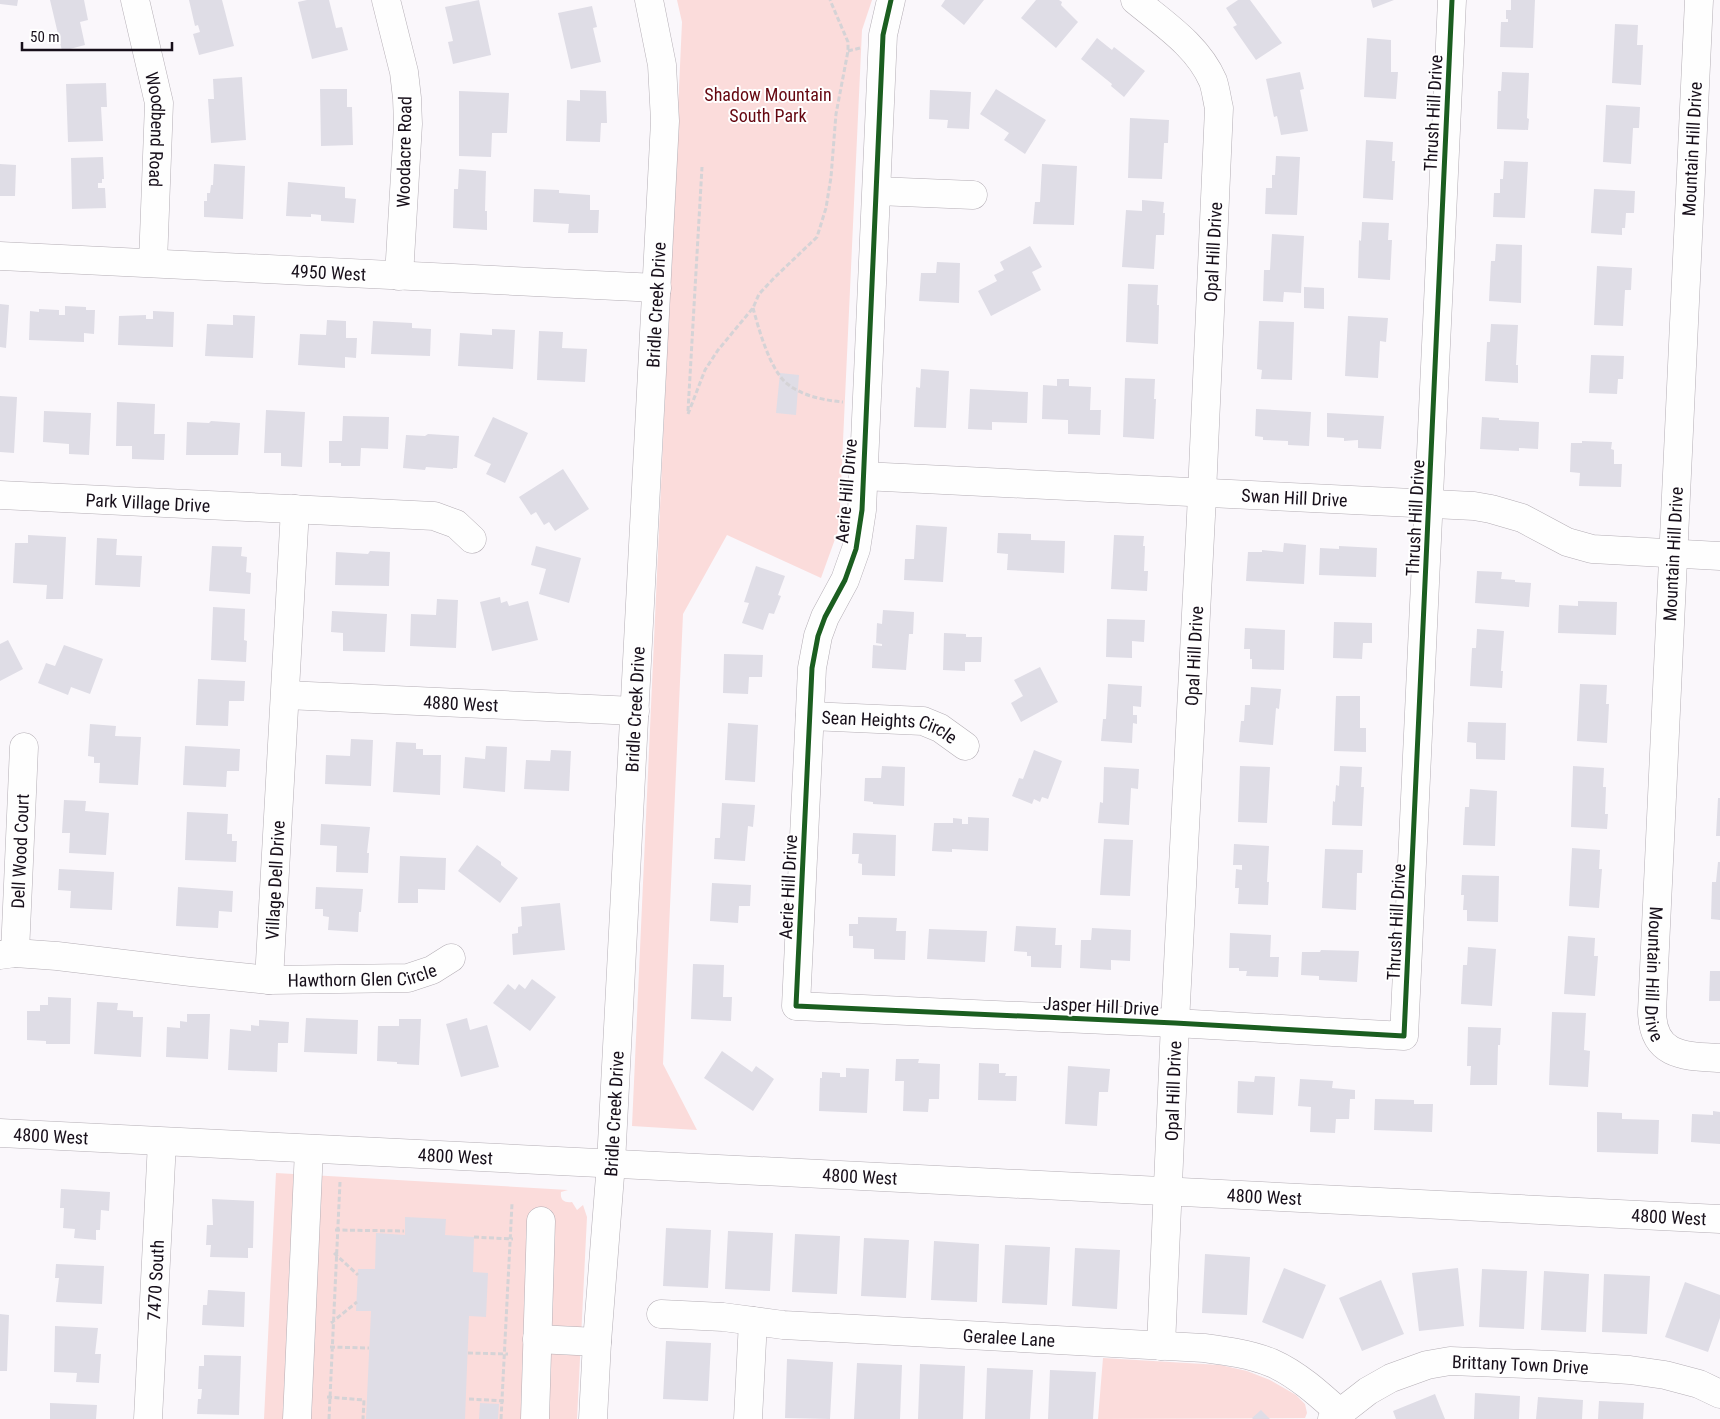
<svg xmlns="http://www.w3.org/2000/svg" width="1720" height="1419" font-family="'Roboto Condensed',sans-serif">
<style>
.green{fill:#fbdcdb}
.building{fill:#dfdde6}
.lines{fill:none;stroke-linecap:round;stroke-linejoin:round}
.minor-casing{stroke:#b4aeb5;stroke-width:29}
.major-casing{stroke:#b4aeb5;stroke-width:29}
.path{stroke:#d5d3d6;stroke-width:3;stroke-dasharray:5 2.5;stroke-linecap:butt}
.minor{stroke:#fefefe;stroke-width:28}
.major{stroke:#fefefe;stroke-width:28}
.cycleway-casing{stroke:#fff;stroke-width:8}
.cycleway{stroke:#1b5e20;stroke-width:5}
.labels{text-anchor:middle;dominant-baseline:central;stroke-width:4;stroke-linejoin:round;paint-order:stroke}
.park-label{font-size:18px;fill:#650710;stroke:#fff}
.street-label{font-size:18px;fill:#170f1a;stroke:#fff}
</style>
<rect width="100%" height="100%" fill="#faf7fb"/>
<path class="green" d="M677 0H872L862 30 839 528 821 578 727 535 683 614 663 1064 697 1130 632 1126 682 22Z
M276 1173 568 1190 561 1192C560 1200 564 1203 572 1202L577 1210 583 1205 587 1217 577 1419H264Z
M1103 1358 1220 1365 1247 1371 1270 1380 1296 1395 1305 1404 1307 1413 1305 1418 1098 1419Z"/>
<path class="building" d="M0 0H18L17 6 0 4Z
M50 0H84L88 20 80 22 85 45 62 51Z
M189 0H222L234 46 199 55 193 34 200 32 198 25 195 26Z
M307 0H329L336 28 342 27 348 50 312 59 298 2Z
M479 0 491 55 453 64 448 42 453 41 445 7Z
M945 0H984L964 25 941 6Z
M1036 0H1059L1062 2 1061 5 1078 22 1056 48 1021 18Z
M1238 0H1250L1282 43 1256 60 1233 27 1237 25 1226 8Z
M1371 0H1394L1373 8Z
M1511 0H1535L1533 48 1500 47 1501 22H1508V19H1506V10H1511Z
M592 6 597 27 593 28 601 62 571 69 558 13Z
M1615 24 1638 25 1637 45H1643L1641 85 1612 83Z
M1097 38 1112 50 1114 47 1145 71 1124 97 1111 86 1112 84 1081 59Z
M1367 38 1391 40V72H1398L1396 99 1364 97Z
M1300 72 1304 89 1300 90 1308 131 1281 135 1277 116 1274 117 1266 79Z
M1502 72 1529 73 1527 118 1529 119 1528 130 1497 129 1498 91H1501Z
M242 77 246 140 211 143 208 99H214L213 79Z
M106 83 107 107H101L103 141 68 142 66 84Z
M320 89H347V107H352L353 145 321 146Z
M996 89 1046 120 1025 154 1004 140 1009 133 980 114Z
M580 90 606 91 607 123H601L600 142 566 141 567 100 580 101Z
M930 90 971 92 969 129 947 128 948 120 929 119Z
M459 91 509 93 507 133H492L491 157 459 156Z
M1606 105 1640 107 1639 128H1633L1631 164 1603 162Z
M1130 118 1169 120 1168 143H1164L1162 179 1128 178Z
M1366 140 1393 142 1392 161H1395L1393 200 1363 198Z
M1276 156 1300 157 1297 215 1265 214 1266 188H1272V175H1275Z
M103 157 104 179H102V183H98V188H105L106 208 72 209 71 158Z
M1504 161 1528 162 1525 218 1493 217 1494 193H1500V179H1503Z
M0 164 16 165 15 196H0Z
M214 164 245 166 243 219 204 217V201H207V193H210L211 185H213Z
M1042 164 1077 166 1074 225 1033 224 1035 202H1040Z
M459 169 486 171 485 211H487V230L453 228 454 189H458Z
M288 182 345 187V198L356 199 354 223 321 221V215L311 214V217L286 216Z
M534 189 559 190V193L590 195V210H599L598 233H568L569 224 533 222Z
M1594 189 1635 191 1634 213H1626L1625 228H1622V235L1591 233Z
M1142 200 1164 202 1163 213H1165L1164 235H1156L1154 269 1122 267 1126 210 1142 211Z
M1362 222 1389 223 1388 240H1392L1390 280 1358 278 1359 240 1361 241Z
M1272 234 1304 236 1301 293 1284 292 1283 302 1263 301 1264 270H1270Z
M1496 244 1522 245 1521 303 1489 301 1491 261H1495Z
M1030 246 1042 267 1032 272 1041 290 991 316 978 291 997 281 994 275 1004 270 1000 262Z
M937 262 960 263 959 303 919 301 921 273H936Z
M1597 266 1632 268 1631 290H1625L1623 326 1594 325Z
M1128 284 1158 285 1157 305H1159L1158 344 1126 342Z
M1304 287 1324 288V309L1304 308Z
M0 304 9 305 6 348 0 347Z
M65 306 86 307V310H95L94 334 84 333V342L29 340 30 311 39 312V309L59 310V315H65Z
M153 311 174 312 173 347 118 345 119 316 146 315V319H153Z
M233 315 255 316 253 358 205 356 207 324 233 325Z
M1348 316 1388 318 1386 342 1380 341 1378 378 1345 376Z
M327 320 346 321V338H357L356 358 345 357V368L298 365 300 334 326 335Z
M373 321 412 323V328L431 329 430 356 371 354Z
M1259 321 1294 322 1292 380 1261 379 1262 370 1257 369Z
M1491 324 1518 325 1516 365H1518V383L1485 381 1487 342H1490Z
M492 329 515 330 513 369 458 366 460 333 492 335Z
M539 331 563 332 562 348 587 349 585 382 537 380Z
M1591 355 1624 356 1623 379H1618L1617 394 1589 393Z
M921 369 949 371 946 428 914 427 916 387 920 388Z
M780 373 799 375 796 415 776 413Z
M1125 378 1155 379 1154 399H1156L1154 439 1123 437Z
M1057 379H1069V386L1091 387 1090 410H1101L1100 435 1068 434V420L1042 419 1043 385 1057 386Z
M970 389 1028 392 1027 423 992 422V430L968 429Z
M0 396 17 397 14 453 0 452Z
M117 402 155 404 154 434H165L164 460 132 459V446H116Z
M1256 409 1311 412 1309 446 1288 445V441L1263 440V437L1255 436Z
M266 410 305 412 302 467 281 466V453H264Z
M44 411 91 413 89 455 69 454V444L43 442Z
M1327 413 1384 416 1381 449 1358 448V440L1344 441V438L1327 437Z
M343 416 389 417 388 449 361 448 360 466H341V463H329V441H342Z
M493 417 528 433 505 483 486 474 491 464 474 456Z
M1482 417 1499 418V420L1539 422 1538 449 1519 448V451L1480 449Z
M211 421 240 423 238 455H186L187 422 209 423Z
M428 434 459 436 457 468H453V469L426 467 425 470 403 468 406 435 425 436Z
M1582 441 1612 442 1611 449 1614 450V464H1622L1621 487 1579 486 1580 473 1570 472 1571 443H1582Z
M563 469 589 509 555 531 549 522 544 525 536 512 531 515 519 497Z
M916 525 947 527 943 582 904 580 905 559H914Z
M998 533 1031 534V540L1065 541 1064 573 1007 570 1008 554 997 553Z
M28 535 66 537 63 599H46L47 585 13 583 15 543H28Z
M1114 535 1144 536 1143 546H1145L1144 571H1148L1147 591 1111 589Z
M97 538 117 539 116 555 142 556 140 587 95 585Z
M1284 543 1306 545 1304 584 1246 581 1248 552H1262V550L1283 552Z
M212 546 242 547 241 556 247 557 246 572 251 573 250 594 209 591Z
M536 546 581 558 569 603 539 594 546 569 531 565Z
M1339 546 1377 548 1376 577 1319 575 1320 548 1339 549Z
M370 551 390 552 389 586 335 585 336 552 368 554Z
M756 566 785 576 778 595 781 596 774 614 769 613 763 630 742 623 749 603 744 602Z
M1477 571 1502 572 1501 579 1515 580V582L1531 583 1529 607 1475 603Z
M500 597 501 603 507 601 509 606 528 601 538 640 492 651 480 602Z
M437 599 458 600 456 648 410 646 411 614 436 615Z
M1578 601 1617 602 1616 635 1558 633 1559 605 1578 606Z
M213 607 245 609 244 640 247 641 246 662 211 660Z
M883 610 914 612 913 634H909L906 670 872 668 873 645 882 646V644L876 643 877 623 882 624Z
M332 611 387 614 385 652 343 651V633L331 632Z
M1107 619 1145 620 1144 642 1132 641V658L1106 657Z
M1334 622 1372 623V643H1363L1362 659 1333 658Z
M1245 628 1285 630 1284 670 1252 669V659H1250V649H1244Z
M1477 629 1504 631 1501 671H1503L1502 688 1470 686 1472 648H1476Z
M944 633 966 634V637H982L981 662H965V671L943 670Z
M8 640 23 669 0 681V644Z
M64 645 103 659 90 694 71 687 68 695 38 683 46 663 55 666Z
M724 654 763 655 762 677H749L748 694 723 693Z
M1040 667 1058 702 1021 722 1011 703 1023 696 1014 680Z
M198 679 245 681 244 701H229L228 726 196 725Z
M1108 684 1142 686 1141 707 1133 706V715H1137V724L1133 723 1132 743 1101 741 1103 719H1106Z
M1580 684 1607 685 1606 704H1609L1607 743 1577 741Z
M1251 687 1281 689 1279 709 1276 708 1273 745 1239 742 1241 721H1244L1245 705H1250Z
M1336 696H1360V728H1366V752L1334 751Z
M1468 722 1506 723 1505 760 1476 759V743L1467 742Z
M728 723 758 725 755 782 725 780Z
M90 724 116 726 115 736 141 737 138 785 99 783 100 763H94V757L88 756Z
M351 739 373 740 371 786 325 784 326 755 350 756Z
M396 742 416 743V749H423V755H441L440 795 393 792Z
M185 746 240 749 239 771H227L226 787 183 785Z
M486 746 507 747 505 792 463 788 465 757 485 759Z
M551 750 571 751 569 791 524 789 526 760 550 761Z
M1034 750 1062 761 1048 799 1042 797 1040 802 1034 799 1032 804 1012 796 1019 778 1023 779Z
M882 766 905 767 904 806 873 804V802L864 801 865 778H881Z
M1240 766 1270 767 1267 823 1238 822Z
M1340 766 1362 767 1361 787H1364L1362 826 1332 825 1333 801 1335 802 1336 785 1339 786Z
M1573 766 1604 768 1603 787H1606L1605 814H1608L1607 829 1571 827Z
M1104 767 1139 769 1138 789 1131 788 1129 825 1098 823 1100 802 1103 803Z
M1470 789 1497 791 1495 846 1463 845 1465 807H1469Z
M1718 798H1720V836H1716Z
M64 800 86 801 85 811 109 813 106 855 69 853 70 833H62Z
M722 803 755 805 753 827 748 826 745 861 714 859 715 838H720Z
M187 812 228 814 227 834H232V841H237L236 862 185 860Z
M968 817 989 818 988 851 952 849V852L932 851 934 823H953V818L962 819V824H968Z
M321 824 370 827 367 853H369L368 873 336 872 337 846 320 845Z
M853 833 896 835 895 876 862 875V864L858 863 859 854H852Z
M1104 839 1133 840 1130 896 1100 895Z
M1234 844 1269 846 1267 882H1269L1268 905 1238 904 1239 888H1235L1236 869 1242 870V865H1233Z
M477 845 501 862V865L518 878 500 903 458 871Z
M1572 848 1600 850 1599 869H1602L1599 908 1569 906Z
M1325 849 1363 850 1362 873H1357L1356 910 1322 908Z
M400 856 446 858 445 890 418 889V903H398Z
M1718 862H1720V920L1711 919 1712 882H1716Z
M59 869 114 872 112 910 70 908 71 891 58 890Z
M1462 875 1499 876 1498 922 1467 921V910H1463L1464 895H1461Z
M712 883 751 885 750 906H739L738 923 710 921Z
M178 887 233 891 232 912 219 911 218 928 176 926Z
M316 887 363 889 361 912H359L358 932 328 930 329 917 323 916V909H315Z
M560 903 565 950 513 955 512 934 518 933V927L522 926 521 907Z
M858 917 897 918 896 931H906L905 960 874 959V949L853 948V936H849V924H858Z
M1016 926 1056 928 1055 945H1062L1061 968 1031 967V956H1027V952L1014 951Z
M1092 928 1131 930 1130 961 1111 960V970L1080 968 1081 940H1091Z
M929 929 987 931 985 962 927 959Z
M1230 933 1271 935 1270 957H1279L1278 977 1246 976 1247 971H1239V968H1229Z
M1568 936 1595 938 1594 956H1598L1595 996 1564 994Z
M1468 947 1496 949 1492 1006 1461 1004 1463 965H1467Z
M1321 950 1359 951 1357 982 1319 980V976L1301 975 1302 952H1320Z
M693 964 724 965 723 997H732L731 1021 691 1019Z
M1710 971H1720V1001H1709Z
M532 979 556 997 530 1031 493 1003 508 984 515 990 519 984 525 989Z
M48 997 71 998 70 1044H46V1041L27 1040V1011H40V1005H48Z
M97 1002 118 1003 117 1010 133 1011V1017H143L141 1057 94 1054Z
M1552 1012 1586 1013 1584 1050 1590 1051 1588 1087 1549 1085Z
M187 1014H210L208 1059 166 1057 167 1027 180 1028V1021L187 1022Z
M306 1018 358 1020 357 1054 304 1052Z
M467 1018 470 1030 487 1025 499 1067 461 1077 446 1024Z
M399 1019H421L419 1065 397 1064V1062L377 1061 378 1026H399Z
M259 1020 289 1022 288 1043H278L277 1072 228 1070 230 1029 251 1031V1025L259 1026Z
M1468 1027 1501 1028 1500 1045H1498L1497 1085H1470L1471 1066H1467Z
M722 1051 752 1072 756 1066 774 1079 753 1111 704 1078Z
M896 1059H919L918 1063 940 1064 939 1099H929L928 1112 903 1111 904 1081H895Z
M979 1063 999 1064V1073H1006L1005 1076H1017L1016 1101 978 1100Z
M1068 1066 1110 1069 1108 1092H1099L1097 1126 1065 1124Z
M846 1068 869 1069 867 1113 819 1111 820 1078H822V1072L840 1073V1077H846Z
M1255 1076 1275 1077 1273 1115 1237 1113 1238 1081 1254 1082Z
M1300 1079 1333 1081 1332 1088 1355 1090V1099H1350L1349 1119H1336L1335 1133 1310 1132 1311 1107 1298 1106Z
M1375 1099 1414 1100V1104H1433L1432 1132 1374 1130Z
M1713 1111 1720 1112V1144L1691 1142 1692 1114 1713 1115Z
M1597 1112 1622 1113V1119L1659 1120 1658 1154 1597 1152Z
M61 1189 110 1192 109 1211 101 1210 100 1230H96V1240L74 1238 75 1229 63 1228 64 1208H60Z
M212 1199 254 1201 253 1248H248V1258L210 1257 211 1245H206L207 1225H213Z
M405 1217 446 1219 445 1235 474 1237 473 1272 488 1273 486 1317 469 1316 465 1419H366L371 1311H356L358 1269H375L376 1233 405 1235Z
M666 1228 711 1230 708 1288 663 1286Z
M728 1231 773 1233 770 1291 725 1289Z
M795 1234 840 1236 837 1294 792 1292Z
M864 1238 909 1240 906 1298 861 1296Z
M934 1241 979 1244 977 1302 931 1300Z
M1005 1245 1050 1247 1047 1305 1002 1303Z
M1075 1248 1120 1250 1117 1309 1072 1306Z
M1205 1254 1250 1257 1247 1315 1202 1313Z
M56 1264 104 1266 102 1304 56 1302 59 1278H55Z
M1284 1268 1326 1285 1303 1339 1262 1322Z
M1458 1268 1464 1326 1419 1331 1412 1273Z
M1482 1269 1527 1271 1524 1329 1479 1327Z
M1544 1271 1589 1274 1586 1332 1541 1330Z
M1604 1274 1650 1276 1647 1334 1602 1332Z
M1381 1280 1404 1334 1362 1351 1339 1298Z
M1685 1282 1720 1295V1318L1708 1352 1665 1337Z
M208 1290 245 1292 244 1327 202 1325 203 1305H207Z
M0 1314 9 1315 7 1371H0Z
M55 1326 98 1328 95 1354H101L99 1383 76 1382 77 1373 54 1372Z
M666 1341 711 1343 708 1401 663 1399Z
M204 1355 241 1356 239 1415 197 1414 198 1399H201L202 1389H198L199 1366H204Z
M787 1359 833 1362 830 1419 785 1418Z
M857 1363 902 1365 900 1419H854Z
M920 1364 965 1366 963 1419H918Z
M987 1368 1033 1370 1030 1419H985Z
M1050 1370 1096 1372 1093 1419H1048Z
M1475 1393 1520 1396 1519 1419H1474Z
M1435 1394 1445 1419H1396L1393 1411Z
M1538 1397 1583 1400 1582 1419H1536Z
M1599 1401 1644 1403 1643 1419H1598Z
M50 1403 97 1405 96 1419H50Z
M480 1403 499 1404 498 1419H479Z
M1261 1410 1270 1419H1253L1252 1418Z"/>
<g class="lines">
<g class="minor-casing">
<g id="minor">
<path id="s1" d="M135 0 159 103 153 263"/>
<path d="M386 0 404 72 407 98 408 124 399 276"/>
<path d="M891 0 883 35 862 510 856 549 845 580 825 617 818 636 812 668 796 1006 1175 1023 1404 1036 1452 0"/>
<path d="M1135 0C1164 24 1198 46 1213 81 1216 90 1217 100 1219 108L1201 516 1175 1023 1161 1346"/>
<path id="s2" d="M1699 0 1652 1012C1653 1057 1685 1056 1720 1058"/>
<path d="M877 191 973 195"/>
<path id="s3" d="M0 256 657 288"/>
<path id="s4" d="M863 476 1474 506 1491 509 1522 518 1567 542 1592 549 1720 556"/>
<path id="s5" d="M0 495 434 516 456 524 472 539"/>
<path id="s6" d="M286 695 635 711"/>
<path id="s7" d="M810 716 923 721 940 728 965 746"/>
<path id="s8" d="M15 953 24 747"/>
<path id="s9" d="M0 955 15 953 57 956 191 972 269 980 408 978 432 970 451 958"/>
<path id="s10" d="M269 980 295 509"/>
<path id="s11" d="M661 1314 723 1317 783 1325 1204 1348C1227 1351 1250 1354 1272 1363 1297 1374 1319 1394 1340 1413"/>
<path d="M537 1339 597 1342"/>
<path id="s12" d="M148 1419 162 1142"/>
<path d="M297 1419 309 1149"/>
<path d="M535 1419 541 1221"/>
<path id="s13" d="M593 1419 597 1342 611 1163 665 121 662 65 649 0"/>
<path d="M748 1419 753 1321"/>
<path id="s14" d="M1332 1419 1368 1391 1391 1378 1427 1365 1450 1361 1553 1365 1630 1370 1665 1375 1699 1384 1720 1394"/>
</g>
</g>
<g class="major-casing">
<g id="major">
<path id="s15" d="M0 1133 1720 1219"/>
</g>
</g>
<path class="path" d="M848 51 860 48
M753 308C759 330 769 366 785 382 801 396 823 400 843 402
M688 411 702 167
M688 414 705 370 718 350 753 308 759 294 774 278 817 237 826 208 831 177 836 114 848 51V42L830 0
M335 1230 404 1231
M474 1237 513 1239
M334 1253 358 1275
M331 1323 357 1302
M330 1347 369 1348
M468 1353 508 1354
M327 1397 364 1400 363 1419
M469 1399 505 1401
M329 1419 340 1182
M501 1419 512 1204"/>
<use href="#minor" class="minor"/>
<use href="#major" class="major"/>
<g class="cycleway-casing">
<path id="cycleway" d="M891 0 883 35 862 510 856 549 845 580 825 617 818 636 812 668 796 1006 1175 1023 1404 1036 1452 0"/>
</g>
<use href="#cycleway" class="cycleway"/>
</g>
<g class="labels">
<g class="park-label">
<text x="768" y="94">Shadow Mountain<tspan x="768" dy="21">South Park</tspan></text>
</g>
<g class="street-label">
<text transform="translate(1433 113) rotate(-87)">Thrush Hill Drive</text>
<text stroke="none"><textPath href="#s1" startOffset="132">Woodbend Road</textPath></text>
<text transform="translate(1692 149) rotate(-87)">Mountain Hill Drive</text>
<text transform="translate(404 152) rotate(-89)">Woodacre Road</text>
<text transform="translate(1213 252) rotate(-87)">Opal Hill Drive</text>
<text stroke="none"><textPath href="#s3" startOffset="329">4950 West</textPath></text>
<text stroke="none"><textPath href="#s13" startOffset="1116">Bridle Creek Drive</textPath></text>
<text transform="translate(846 491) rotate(-85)">Aerie Hill Drive</text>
<text stroke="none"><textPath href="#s4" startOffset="432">Swan Hill Drive</textPath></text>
<text stroke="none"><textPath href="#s5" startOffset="148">Park Village Drive</textPath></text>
<text transform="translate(1415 518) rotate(-87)">Thrush Hill Drive</text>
<text transform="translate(1673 554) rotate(-87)">Mountain Hill Drive</text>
<text transform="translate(1194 656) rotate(-87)">Opal Hill Drive</text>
<text stroke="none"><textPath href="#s6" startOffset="175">4880 West</textPath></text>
<text stroke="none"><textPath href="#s13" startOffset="711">Bridle Creek Drive</textPath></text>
<text stroke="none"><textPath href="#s7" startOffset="81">Sean Heights Circle</textPath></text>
<text stroke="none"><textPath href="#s8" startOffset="102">Dell Wood Court</textPath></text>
<text stroke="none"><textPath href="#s10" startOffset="100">Village Dell Drive</textPath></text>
<text transform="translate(788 887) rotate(-87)">Aerie Hill Drive</text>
<text transform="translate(1396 922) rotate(-87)">Thrush Hill Drive</text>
<text stroke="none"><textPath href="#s9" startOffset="364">Hawthorn Glen Circle</textPath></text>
<text stroke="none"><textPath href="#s2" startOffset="975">Mountain Hill Drive</textPath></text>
<text transform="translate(1101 1006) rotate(3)">Jasper Hill Drive</text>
<text transform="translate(1173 1091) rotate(-88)">Opal Hill Drive</text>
<text stroke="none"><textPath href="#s13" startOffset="306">Bridle Creek Drive</textPath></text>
<text stroke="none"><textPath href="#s15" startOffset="51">4800 West</textPath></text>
<text stroke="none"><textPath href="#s15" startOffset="456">4800 West</textPath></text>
<text stroke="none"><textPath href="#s15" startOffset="861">4800 West</textPath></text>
<text stroke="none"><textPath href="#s15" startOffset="1266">4800 West</textPath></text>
<text stroke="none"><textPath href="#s15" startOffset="1671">4800 West</textPath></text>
<text stroke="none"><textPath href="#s12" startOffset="139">7470 South</textPath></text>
<text stroke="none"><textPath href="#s11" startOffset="349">Geralee Lane</textPath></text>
<text stroke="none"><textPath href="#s14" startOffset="204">Brittany Town Drive</textPath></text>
</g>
</g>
<path d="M22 42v8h150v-8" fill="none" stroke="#170f1a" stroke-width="2.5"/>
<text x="30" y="42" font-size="15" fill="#170f1a" stroke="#ffffff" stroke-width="4" paint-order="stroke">50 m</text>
</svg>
